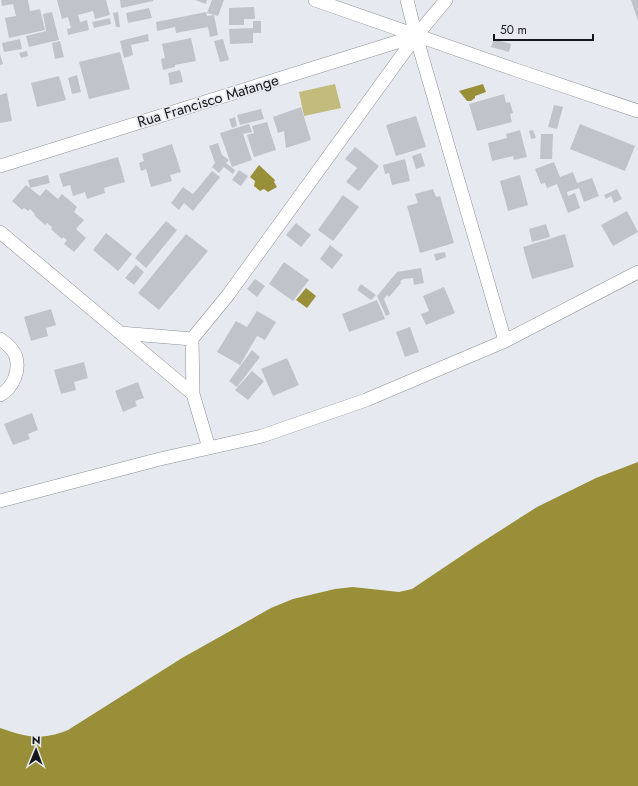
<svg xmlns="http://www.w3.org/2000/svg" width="638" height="786" font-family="Jost,sans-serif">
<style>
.green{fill:#c2bb7c}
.water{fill:#988f38}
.building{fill:#c0c4ca}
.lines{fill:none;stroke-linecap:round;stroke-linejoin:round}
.minor-casing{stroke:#8d9196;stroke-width:14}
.minor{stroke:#fff;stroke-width:13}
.labels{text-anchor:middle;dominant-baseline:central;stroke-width:3.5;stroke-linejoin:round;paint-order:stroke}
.street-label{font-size:15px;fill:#16171a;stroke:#e6eaf0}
</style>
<rect width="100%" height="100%" fill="#e6eaf0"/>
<path class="green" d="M335 84 341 108 304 116 299 92Z"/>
<path class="water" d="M483 84 486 92 475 96V98L471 101H467L459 91Z
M259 165 275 180 274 182 277 187 268 192 264 189 260 191 254 186 255 181 250 177Z
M306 288 316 296 307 308 296 300Z
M638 462V786H0V728C26 737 41 741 68 730L182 658 271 608 293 599 335 589 353 587 399 592 412 589 476 546 537 507 596 478Z"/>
<path class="building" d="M1 0H28L30 11 40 9 45 30 9 38 5 18 16 16 13 4 2 6Z
M57 0H106L110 15 95 19 93 11 78 15 80 22 87 20 89 30 68 35 67 29 71 28 68 17 62 19Z
M120 0H153V1L121 8Z
M195 0H207L206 4Z
M212 0H224L218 16 207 13Z
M631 0H638V21Z
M254 7 255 19H244V25H229V8Z
M149 8 152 18 128 23 126 13Z
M52 12 59 40 29 47 26 36 46 31 43 14Z
M118 12 120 27H116L113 13Z
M206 12 207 16 214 15 218 35 210 37 208 27 176 33 175 27 157 31 156 22Z
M110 18 111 24 94 28 92 22Z
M253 21H261V33H253Z
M253 28V43L230 44 229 29Z
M148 34 149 41 131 45 133 55 124 58 120 41Z
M191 38 196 61 175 65V67L163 70 161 59 165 58 162 44Z
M20 39 22 49 4 52 2 43Z
M223 39 229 60 220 62 214 41Z
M494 39 511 44 509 52 491 47Z
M60 41 64 57 55 59 52 43Z
M27 51 28 56 21 58 19 53Z
M120 52 130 89 89 99 79 62Z
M0 54 3 64 0 65Z
M180 70 183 82 170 85 168 73Z
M77 75 81 92 72 94 68 78Z
M59 76 66 100 37 107 31 83Z
M7 93 12 121 0 123V95Z
M504 94 506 103 510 102 513 113 510 114 512 122 477 131 469 104Z
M554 105 563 107 557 129 548 127Z
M301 107 311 140 286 148 284 131 278 133 273 117Z
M261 109 264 119 240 125 237 115Z
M416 116 426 147 396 156 386 125Z
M235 117 237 126 232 128 229 119Z
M267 122 276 150 254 157 247 135 254 133 252 126Z
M249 124 252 132 243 134 252 160 232 167 220 133Z
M580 124 635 146 625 171 570 149Z
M520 130 527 157 514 160 513 156 492 161 488 143 507 138 506 134Z
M533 130 536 138 531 139 529 131Z
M541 134H553L552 159H540Z
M218 143 222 155 229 160 226 163 235 170 233 174 224 167 219 173 212 167 215 163 209 146Z
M172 144 181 172 170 175 172 181 151 187 146 169 141 171 139 163 144 161 142 154Z
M355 147 379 166 359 191 346 182 357 168 345 159Z
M421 153 425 166 416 169 412 156Z
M118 157 125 182 104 188 105 193 87 199 85 192 73 196 70 185 63 187 59 174Z
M405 159 410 181 392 185 389 173 385 174 383 165Z
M554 162 560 177 573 172 577 183 592 178 599 196 584 202 579 188 567 192 568 196 575 193 580 208 568 213 557 184 547 188 545 183 541 184 535 169Z
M239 170 248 176 241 186 232 180Z
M212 171 220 177 193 211 184 203 179 210 171 203 183 187 193 194Z
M48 175 50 183 30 188 28 180Z
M520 175 528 205 508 211 500 181Z
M26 185 40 196 46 189 58 199 62 194 77 207 74 212 84 220 76 229 86 238 74 252 64 244 67 240 63 237 62 239 51 229 52 227 47 223 45 225 34 215 35 214 30 209 28 211 24 208 22 210 12 201Z
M433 189 436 197 440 196 454 243 420 253 407 206 418 203 415 194Z
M617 189 622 199 614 203 611 196 606 199 604 195Z
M343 195 359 207 333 241 318 230Z
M627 211 638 232 613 246 601 225Z
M166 221 177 230 146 268 135 258Z
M296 223 311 235 301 247 286 235Z
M546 224 550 237 532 242 529 229Z
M106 233 132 254 118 271 93 250Z
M186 234 208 251 159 310 138 293Z
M565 234 574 267 532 279 523 247Z
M330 245 343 255 332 269 320 259Z
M445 252 446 257 436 261 434 254Z
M284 262 309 280 293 301 269 284Z
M136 265 144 272 134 285 125 278Z
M421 268 424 283 414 285 413 278 404 279 400 281 401 283 389 297 387 295 384 299 390 314 386 316 377 296 397 272Z
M255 279 265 286 257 297 247 289Z
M361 284 376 295 371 300 357 290Z
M444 287 455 313 426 325 421 314 429 311 423 296Z
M377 300 385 319 349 332 342 314Z
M51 309 56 325 46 328 48 336 31 341 24 317Z
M257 311 276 322 265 340 257 336 240 365 217 352 236 321 247 327Z
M410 327 419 352 405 357 396 332Z
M252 350 260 357 237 387 229 381Z
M287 358 299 385 273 396 261 369Z
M84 362 88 378 74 382 76 390 61 394 54 370Z
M252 371 264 381 248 400 235 390Z
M138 382 144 398 135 401 137 406 123 412 115 391Z
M32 413 38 430 28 434 30 439 13 445 4 424Z"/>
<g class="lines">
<g class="minor-casing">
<path id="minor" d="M315 0 516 70 638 111
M407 0 416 36 505 341
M0 166 416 36
M0 232 193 394
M120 333 192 339
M0 339C6 343 14 350 16 357 20 371 13 388 0 395
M209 448 193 394 192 339 228 295 416 36 446 0
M0 501 160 459 262 436 366 400 505 341 638 272"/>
</g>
<use href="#minor" class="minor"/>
</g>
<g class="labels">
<g class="street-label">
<text transform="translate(208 101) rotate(-17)">Rua Francisco Matange</text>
</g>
</g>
<g transform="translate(36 750) rotate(1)" stroke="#e6eaf0" stroke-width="3" paint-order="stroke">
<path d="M0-3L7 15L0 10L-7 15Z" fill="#16171a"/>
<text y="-6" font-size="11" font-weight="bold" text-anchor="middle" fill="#16171a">N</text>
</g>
<path d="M494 34v6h99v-6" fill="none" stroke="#16171a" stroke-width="2"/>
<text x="500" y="34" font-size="12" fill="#16171a" stroke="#e6eaf0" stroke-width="3" paint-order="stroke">50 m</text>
</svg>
